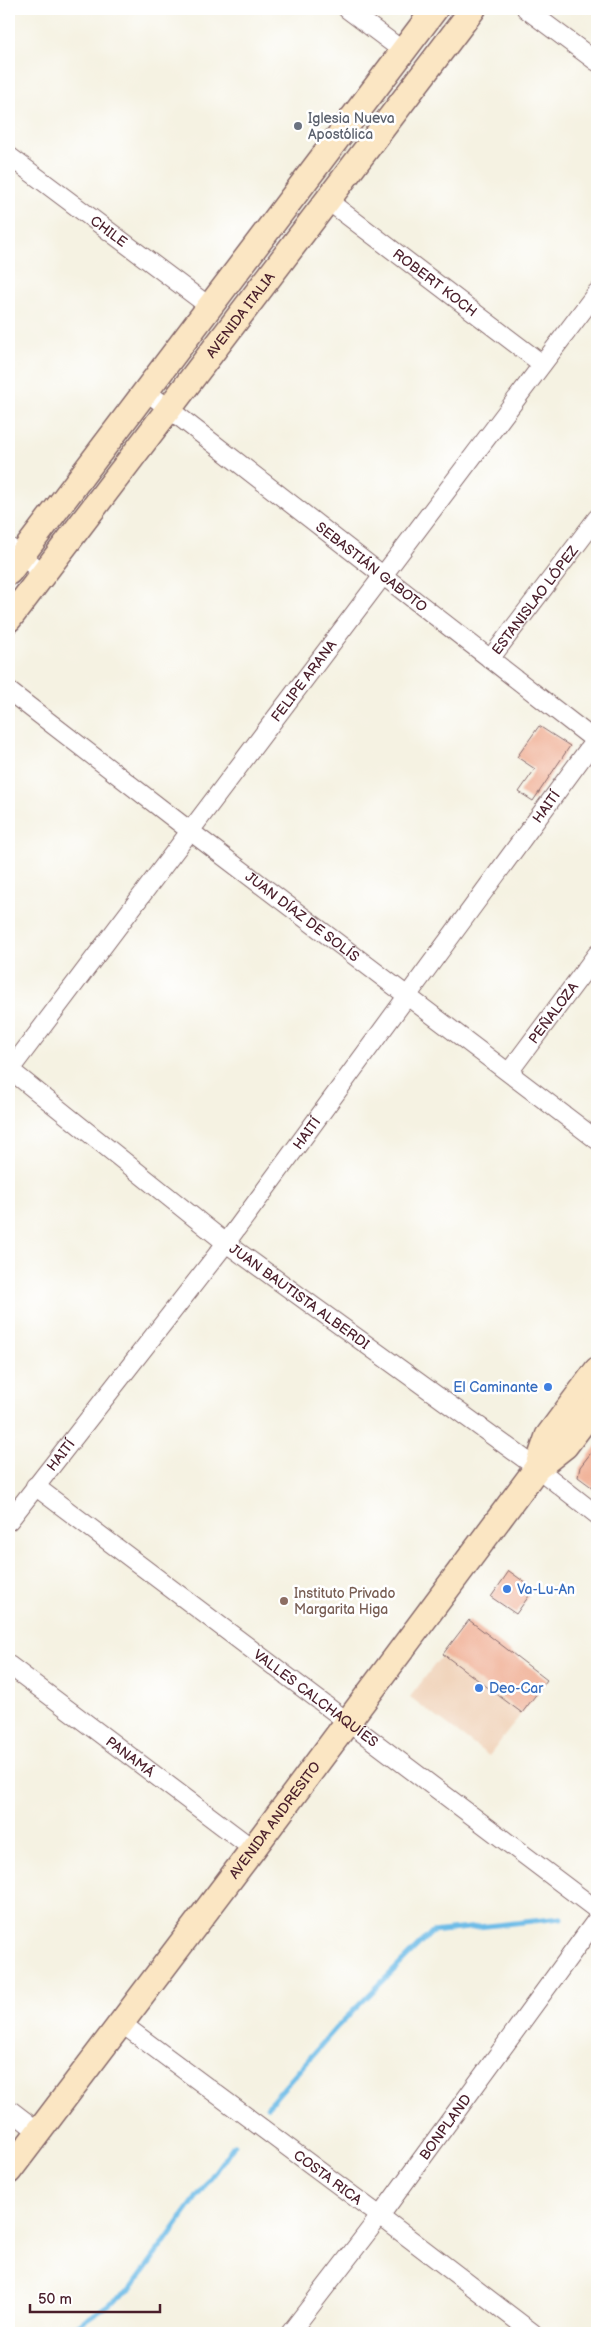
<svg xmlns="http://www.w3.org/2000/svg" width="606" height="2342" font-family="'Balsamiq Sans',sans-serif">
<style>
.built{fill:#f1d5bd}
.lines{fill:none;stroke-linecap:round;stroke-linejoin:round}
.stream{stroke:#6dbce7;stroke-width:5}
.building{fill:#efab8f}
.street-casing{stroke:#86696b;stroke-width:20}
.secondary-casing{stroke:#86696b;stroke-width:28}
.street{stroke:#fff;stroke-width:18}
.secondary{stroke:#fbe6c3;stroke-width:25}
.worship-dot{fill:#6b7280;stroke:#fff;stroke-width:2}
.shop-dot{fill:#3f7fe0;stroke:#fff;stroke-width:2}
.education-dot{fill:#8d6e63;stroke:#fff;stroke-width:2}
.labels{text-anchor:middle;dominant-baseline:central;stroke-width:5;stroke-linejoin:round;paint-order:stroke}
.worship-label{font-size:14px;fill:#5b616d;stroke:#fff;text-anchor:start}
.street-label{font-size:14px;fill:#4a1f2b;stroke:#fff}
.shop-label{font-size:14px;fill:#366cbe;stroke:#fff;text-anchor:start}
.education-label{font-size:14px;fill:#785e54;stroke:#fff;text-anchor:start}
</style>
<rect width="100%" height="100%" fill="#fff"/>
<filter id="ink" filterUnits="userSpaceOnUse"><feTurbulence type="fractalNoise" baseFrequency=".02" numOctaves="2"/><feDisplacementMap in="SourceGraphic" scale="10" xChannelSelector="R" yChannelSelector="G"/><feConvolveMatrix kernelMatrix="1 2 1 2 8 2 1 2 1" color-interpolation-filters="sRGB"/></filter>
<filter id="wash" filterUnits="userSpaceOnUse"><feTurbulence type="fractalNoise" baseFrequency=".0096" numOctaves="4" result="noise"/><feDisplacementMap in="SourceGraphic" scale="20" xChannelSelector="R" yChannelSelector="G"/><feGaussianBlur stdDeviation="1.12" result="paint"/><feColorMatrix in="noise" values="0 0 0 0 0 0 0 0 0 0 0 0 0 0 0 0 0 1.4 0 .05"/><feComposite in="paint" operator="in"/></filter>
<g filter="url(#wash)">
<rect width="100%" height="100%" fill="#f5f2e2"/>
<path class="built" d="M469 1620 547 1680 489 1756 410 1697Z"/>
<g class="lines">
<path class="stream" d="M268 2106 336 2028 432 1932 561 1918
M66 2333 130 2290 234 2145"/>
</g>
<g id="blocks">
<path class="building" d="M539 726 570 746 533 801 519 792 535 769 517 757Z
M597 1445V1491L578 1477 580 1467Z
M509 1571 534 1589 516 1614 491 1597Z
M469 1620 547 1680 522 1713 443 1654Z"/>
</g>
</g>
<g filter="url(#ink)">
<use href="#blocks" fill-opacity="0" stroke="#86696b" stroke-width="1"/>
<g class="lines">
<g class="street-casing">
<g id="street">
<path d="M347 9 403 51"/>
<path d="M526 9 597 62"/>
<path id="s1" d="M9 156 210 307"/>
<path id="s2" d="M327 200 542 364"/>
<path id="s3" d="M146 391 597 742"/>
<path d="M9 547 44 573"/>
<path id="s4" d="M490 659 597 518"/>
<path id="s5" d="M9 691 190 831 597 1140"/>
<path id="s6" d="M9 1069 226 1243 537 1468 597 1515"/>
<path id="s7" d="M9 1071 597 292"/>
<path id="s8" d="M509 1072 597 954"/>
<path id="s9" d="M35 1486 597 1910"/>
<path id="s10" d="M9 1521 226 1243 595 740"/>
<path id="s11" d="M9 1665 253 1849"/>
<path id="s12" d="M121 2023 380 2216 533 2333"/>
<path d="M9 2109 39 2132"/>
<path id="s13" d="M290 2333 380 2216 597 1919"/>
</g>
</g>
<g class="secondary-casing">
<g id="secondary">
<path d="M9 572 435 9"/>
<path id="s14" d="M9 619 473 9"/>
<path d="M537 1468 548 1436 597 1370"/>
<path id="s15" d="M9 2171 253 1849 537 1468 565 1446 597 1404"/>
</g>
</g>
<use href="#street" class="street"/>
<use href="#secondary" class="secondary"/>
</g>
</g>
<circle class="worship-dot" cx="298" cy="126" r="5"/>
<g class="shop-dot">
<circle cx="548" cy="1387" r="5"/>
<circle cx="507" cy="1589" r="5"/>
<circle cx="479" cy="1688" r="5"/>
</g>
<circle class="education-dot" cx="284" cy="1601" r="5"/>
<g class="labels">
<g class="worship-label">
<text x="308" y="118">Iglesia Nueva<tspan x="308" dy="16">Apostólica</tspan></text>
</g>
<g class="street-label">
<text stroke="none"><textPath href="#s1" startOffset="125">CHILE</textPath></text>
<text stroke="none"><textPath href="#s2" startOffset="136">ROBERT KOCH</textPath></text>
<text stroke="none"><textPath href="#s14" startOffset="382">AVENIDA ITALIA</textPath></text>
<text stroke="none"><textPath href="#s3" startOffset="286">SEBASTIÁN GABOTO</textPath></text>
<text stroke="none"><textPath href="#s4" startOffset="74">ESTANISLAO LÓPEZ</textPath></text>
<text stroke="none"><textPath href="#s7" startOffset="489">FELIPE ARANA</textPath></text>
<text stroke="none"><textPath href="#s10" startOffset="894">HAITÍ</textPath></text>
<text stroke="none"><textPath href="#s5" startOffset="370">JUAN DÍAZ DE SOLÍS</textPath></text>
<text stroke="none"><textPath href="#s8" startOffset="74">PEÑALOZA</textPath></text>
<text stroke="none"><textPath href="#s10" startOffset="489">HAITÍ</textPath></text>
<text stroke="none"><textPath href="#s6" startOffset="369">JUAN BAUTISTA ALBERDI</textPath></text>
<text stroke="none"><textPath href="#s10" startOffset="84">HAITÍ</textPath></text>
<text stroke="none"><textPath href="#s9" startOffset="352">VALLES CALCHAQUÍES</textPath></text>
<text stroke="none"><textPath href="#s11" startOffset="152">PANAMÁ</textPath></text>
<text stroke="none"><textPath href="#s15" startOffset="440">AVENIDA ANDRESITO</textPath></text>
<text stroke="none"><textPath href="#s13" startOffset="258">BONPLAND</textPath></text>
<text stroke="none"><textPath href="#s12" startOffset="258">COSTA RICA</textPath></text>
</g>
<g class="shop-label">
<text x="538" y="1387" text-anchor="end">El Caminante</text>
<text x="517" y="1589">Va-Lu-An</text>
<text x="489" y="1688">Deo-Car</text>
</g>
<g class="education-label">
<text x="294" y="1593">Instituto Privado<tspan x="294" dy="16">Margarita Higa</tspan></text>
</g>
</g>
<rect width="606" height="2342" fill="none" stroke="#fff" stroke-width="30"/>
<path d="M30 2304v8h130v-8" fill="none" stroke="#4a1f2b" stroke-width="2.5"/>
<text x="38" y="2304" font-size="15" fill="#4a1f2b" stroke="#ffffff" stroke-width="4" paint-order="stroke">50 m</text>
</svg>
